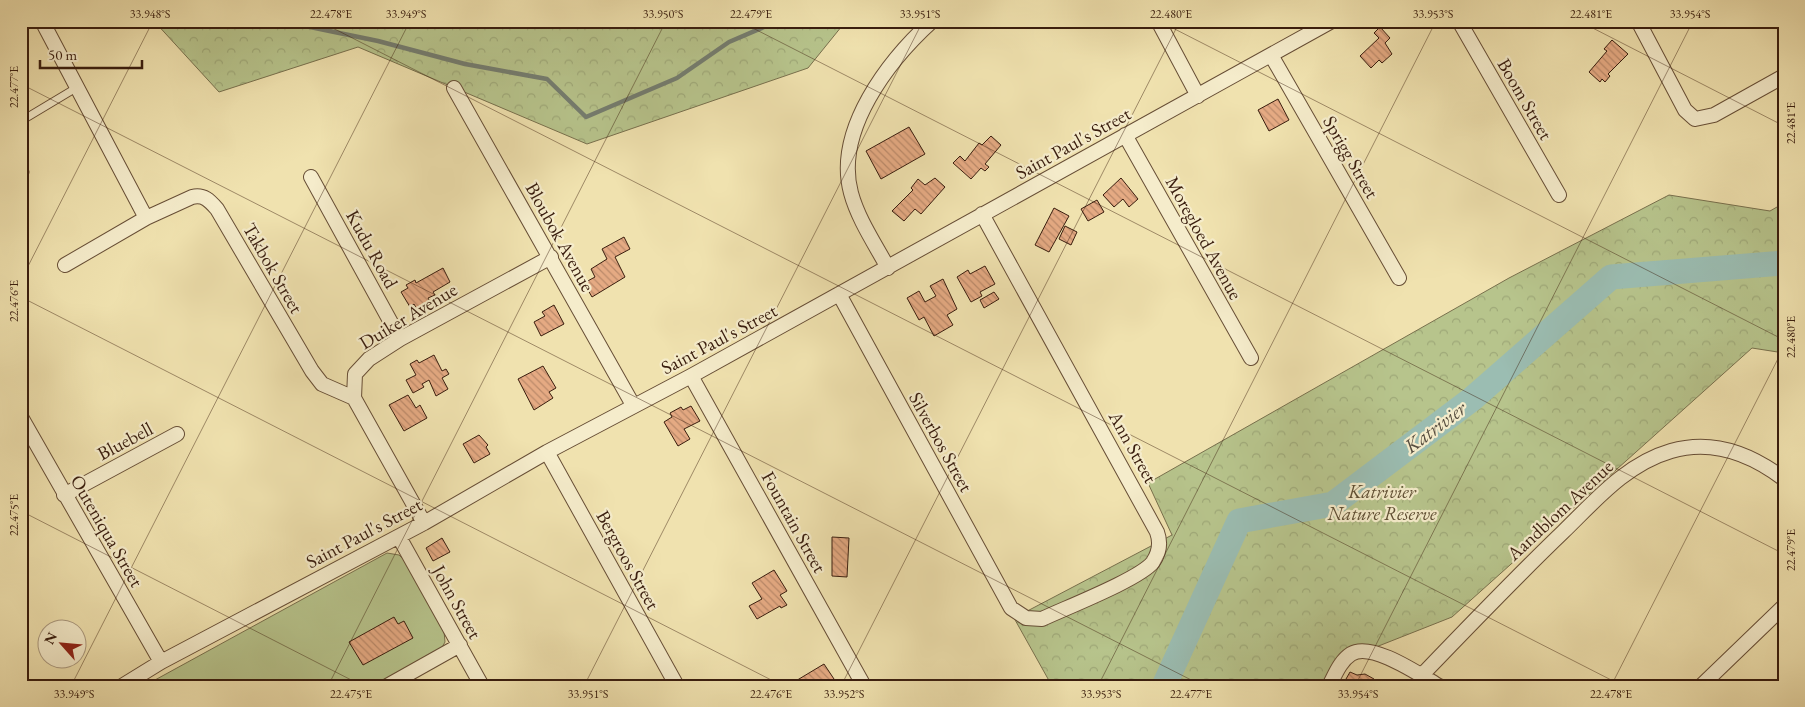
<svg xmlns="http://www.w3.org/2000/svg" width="1805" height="707" font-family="'EB Garamond',serif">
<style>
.green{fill:#b7c48c;stroke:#78704d}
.forest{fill:url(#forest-crowns);stroke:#78704d}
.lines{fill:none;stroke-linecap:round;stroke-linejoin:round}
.stream{stroke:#747d70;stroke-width:4.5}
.river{stroke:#9bbdb2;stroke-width:25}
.building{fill:url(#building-back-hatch);stroke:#391d0e}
.service-casing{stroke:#674e36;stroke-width:9}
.minor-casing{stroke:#674e36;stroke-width:16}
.service{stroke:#f5eccb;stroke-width:7}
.minor{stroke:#f5eccb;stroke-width:14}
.ticks{fill:none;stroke:#391d0e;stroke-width:1;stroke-opacity:0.45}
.labels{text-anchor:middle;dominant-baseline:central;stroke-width:4.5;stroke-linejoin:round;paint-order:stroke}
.street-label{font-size:19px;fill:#391d0e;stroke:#f5eccb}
.park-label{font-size:19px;font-style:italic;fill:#5f4f34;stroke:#f5eccb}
.water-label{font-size:20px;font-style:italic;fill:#564d3f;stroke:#f5eccb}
.neatline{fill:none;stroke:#391d0e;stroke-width:2}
.ticks-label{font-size:12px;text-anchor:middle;fill:#391d0e}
</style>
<defs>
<pattern id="forest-crowns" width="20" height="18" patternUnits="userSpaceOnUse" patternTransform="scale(1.25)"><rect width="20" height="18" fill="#b7c48c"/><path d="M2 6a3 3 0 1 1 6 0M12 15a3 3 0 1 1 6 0" fill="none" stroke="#9ea878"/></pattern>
<pattern id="building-back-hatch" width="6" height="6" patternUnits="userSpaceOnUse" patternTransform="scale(1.25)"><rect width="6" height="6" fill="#e5aa83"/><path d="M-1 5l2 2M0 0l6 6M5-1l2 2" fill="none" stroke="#bb8a6a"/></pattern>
</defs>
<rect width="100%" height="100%" fill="#f0e2af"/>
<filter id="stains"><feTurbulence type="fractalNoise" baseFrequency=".004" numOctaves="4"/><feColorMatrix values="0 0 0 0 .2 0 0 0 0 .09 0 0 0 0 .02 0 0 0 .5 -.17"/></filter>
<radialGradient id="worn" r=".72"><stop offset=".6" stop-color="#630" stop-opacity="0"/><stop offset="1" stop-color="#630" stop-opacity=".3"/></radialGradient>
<path class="green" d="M387 553 399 555 404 560 444 631 445 642 439 653 380 686H144Z"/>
<path class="forest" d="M154 21H846L808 68 587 144 358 47 219 92Z
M1669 195 1770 211 1784 203V353L1752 348 1452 617 1338 662 1324 686H1052L1014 618 1172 535 1148 483 1509 278Z"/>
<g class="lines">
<path class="stream" d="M281 21 378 41 465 64 547 79 586 117 677 78 729 42 778 21"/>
<path class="river" d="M1164 686 1239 521 1333 504 1472 399 1611 277 1784 263"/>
</g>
<path class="building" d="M1380 27 1390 38 1385 43 1392 54 1382 63 1379 60 1371 68 1360 56 1379 38 1374 33Z
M1612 40 1628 54 1608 74 1610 76 1605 82 1602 79 1600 82 1589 72 1607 51 1604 49Z
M1278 99 1289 120 1269 131 1258 110Z
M909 127 925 154 881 179 866 151Z
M991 136 1001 145 985 164 989 167 985 171 981 168 971 179 953 163 960 156 965 161 979 143 982 145Z
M935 178 945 187 921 214 915 209 904 221 892 211 913 190 911 188 918 179 925 185Z
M1121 178 1138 199 1129 207 1123 199 1114 207 1103 195Z
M1097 200 1104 212 1088 221 1081 209Z
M1054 208 1069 216 1049 252 1035 245Z
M1065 226 1077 232 1071 245 1059 239Z
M624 237 630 249 615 257 625 277 592 297 584 283 595 277 591 269 607 259 602 249Z
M985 266 995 284 980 292 982 296 971 302 957 277 968 270 970 274Z
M443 268 450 282 433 292 435 295 428 298 431 304 418 311 414 304 410 307 401 292 408 288 406 285 415 280 416 283Z
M943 279 957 309 947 315 953 325 934 336 924 317 919 320 907 298 919 291 925 302 936 296 930 286Z
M994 292 999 299 984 308 980 300Z
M554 305 564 324 541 336 534 322 545 316 542 312Z
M434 355 442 371 446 369 449 374 442 378 448 389 436 396 429 380 422 384 424 387 413 393 406 380 416 375 410 364 417 360 419 363Z
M543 366 556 388 549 392 553 398 534 410 518 379Z
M408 395 416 408 420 405 427 418 404 431 389 405Z
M691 406 700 421 684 429 690 439 678 446 664 422 672 417 670 413 681 407 683 410Z
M479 435 488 445 486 447 490 454 474 463 463 444Z
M832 537 849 538 847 577 832 576Z
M442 538 450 552 433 561 426 548Z
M774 570 787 591 780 595 787 605 781 608 780 606 757 619 749 606 762 599 752 583Z
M394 617 398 624 404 621 413 638 363 665 349 642Z
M824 664 836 682 829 686H796L794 682Z
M1350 672 1357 675 1365 674 1374 679 1371 686H1358L1354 682 1352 686H1342Z"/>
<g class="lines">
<g class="service-casing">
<path id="service" d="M21 121 76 88
M21 166 25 172"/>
</g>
<g class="minor-casing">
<path id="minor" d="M42 21 146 218
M1158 21 1198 96
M1459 21 1559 195
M1638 21 1685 110 1695 119 1714 115 1784 76
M1271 55 1399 278
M454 88 633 405
M1125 135 1251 358
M311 177 400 339
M65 265 146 218 192 197C204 194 210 201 217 209L312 371 322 384 354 398
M888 268C875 244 858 219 851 193 834 130 889 60 932 21
M839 294 1011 608 1026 618 1042 619C1065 608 1140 579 1153 562 1159 553 1161 543 1157 532L982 214
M691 376 864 686
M21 417 161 662
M547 452 677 686
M64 495 177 434
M424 523 354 398 355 374 369 359 400 339 551 257
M399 537 482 686
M1421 676C1468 627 1514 579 1563 532 1595 501 1626 464 1671 451 1712 439 1751 454 1784 479
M122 686 161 662 424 523 547 452 691 376 1332 21
M387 686 460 645
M1329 686C1335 675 1340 661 1351 654 1371 641 1420 675 1439 686
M1701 686 1784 606"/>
</g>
<use href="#service" class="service"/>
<use href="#minor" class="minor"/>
</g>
<path class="ticks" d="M319 21 1623 686M739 21 1784 554M1159 21 1784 340M1579 21 1784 126M21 84 1203 686M21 280 153 21M21 297 783 686M21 511 363 686M71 686 410 21M328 686 666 21M584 686 923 21M841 686 1180 21M1098 686 1436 21M1355 686 1693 21M1611 686 1784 347"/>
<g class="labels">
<g class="street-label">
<text transform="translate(1525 99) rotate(60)">Boom Street</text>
<text transform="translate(1073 143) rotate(-29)">Saint Paul's Street</text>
<text transform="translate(1351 157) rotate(60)">Sprigg Street</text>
<text transform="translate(560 237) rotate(61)">Bloubok Avenue</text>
<text transform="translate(1204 238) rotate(61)">Moregloed Avenue</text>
<text transform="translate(372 249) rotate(61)">Kudu Road</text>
<text transform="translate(273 268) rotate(60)">Takbok Street</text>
<text transform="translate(408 316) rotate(-31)">Duiker Avenue</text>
<text transform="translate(719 339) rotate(-28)">Saint Paul's Street</text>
<text transform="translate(125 441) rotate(-28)">Bluebell</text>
<text transform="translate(941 442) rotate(61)">Silverbos Street</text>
<text transform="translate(1133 447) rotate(61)">Ann Street</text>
<text transform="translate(1560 510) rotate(-43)">Aandblom Avenue</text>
<text transform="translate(794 522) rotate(61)">Fountain Street</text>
<text transform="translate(107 531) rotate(60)">Outeniqua Street</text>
<text transform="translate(364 533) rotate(-28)">Saint Paul's Street</text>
<text transform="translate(628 560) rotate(61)">Bergroos Street</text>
<text transform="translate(457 602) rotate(61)">John Street</text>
</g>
<g class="park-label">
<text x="1382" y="491">Katrivier<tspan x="1382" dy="22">Nature Reserve</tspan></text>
</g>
<g class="water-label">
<text transform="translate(1435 427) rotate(-37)">Katrivier</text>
</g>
</g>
<rect width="1805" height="707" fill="none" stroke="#f0e2af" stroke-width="55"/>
<g transform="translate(62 644) rotate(297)"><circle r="24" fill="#f5eccb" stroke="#aa997f"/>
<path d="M0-4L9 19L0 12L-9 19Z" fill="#8f2418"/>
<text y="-8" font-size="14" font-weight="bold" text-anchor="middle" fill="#391d0e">N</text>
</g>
<path d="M40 60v8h102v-8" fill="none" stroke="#391d0e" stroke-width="2.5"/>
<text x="48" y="60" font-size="15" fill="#391d0e" stroke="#f5eccb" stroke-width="4" paint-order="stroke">50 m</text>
<rect x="28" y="28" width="1750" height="652" class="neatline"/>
<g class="ticks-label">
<text x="150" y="18">33.948°S</text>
<text x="331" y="18">22.478°E</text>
<text x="406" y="18">33.949°S</text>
<text x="663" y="18">33.950°S</text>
<text x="751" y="18">22.479°E</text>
<text x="920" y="18">33.951°S</text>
<text x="1171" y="18">22.480°E</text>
<text x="1433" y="18">33.953°S</text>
<text x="1591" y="18">22.481°E</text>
<text x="1690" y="18">33.954°S</text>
<text transform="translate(14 87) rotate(-90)" y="4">22.477°E</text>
<text transform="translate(1791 123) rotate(-90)" y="4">22.481°E</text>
<text transform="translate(14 301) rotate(-90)" y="4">22.476°E</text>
<text transform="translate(1791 337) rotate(-90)" y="4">22.480°E</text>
<text transform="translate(14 515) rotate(-90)" y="4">22.475°E</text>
<text transform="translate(1791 550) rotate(-90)" y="4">22.479°E</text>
<text x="74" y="698">33.949°S</text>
<text x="351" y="698">22.475°E</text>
<text x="588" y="698">33.951°S</text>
<text x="771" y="698">22.476°E</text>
<text x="844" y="698">33.952°S</text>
<text x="1101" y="698">33.953°S</text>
<text x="1191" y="698">22.477°E</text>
<text x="1358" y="698">33.954°S</text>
<text x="1611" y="698">22.478°E</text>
</g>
<rect width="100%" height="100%" filter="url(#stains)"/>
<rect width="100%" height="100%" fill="url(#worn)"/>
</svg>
